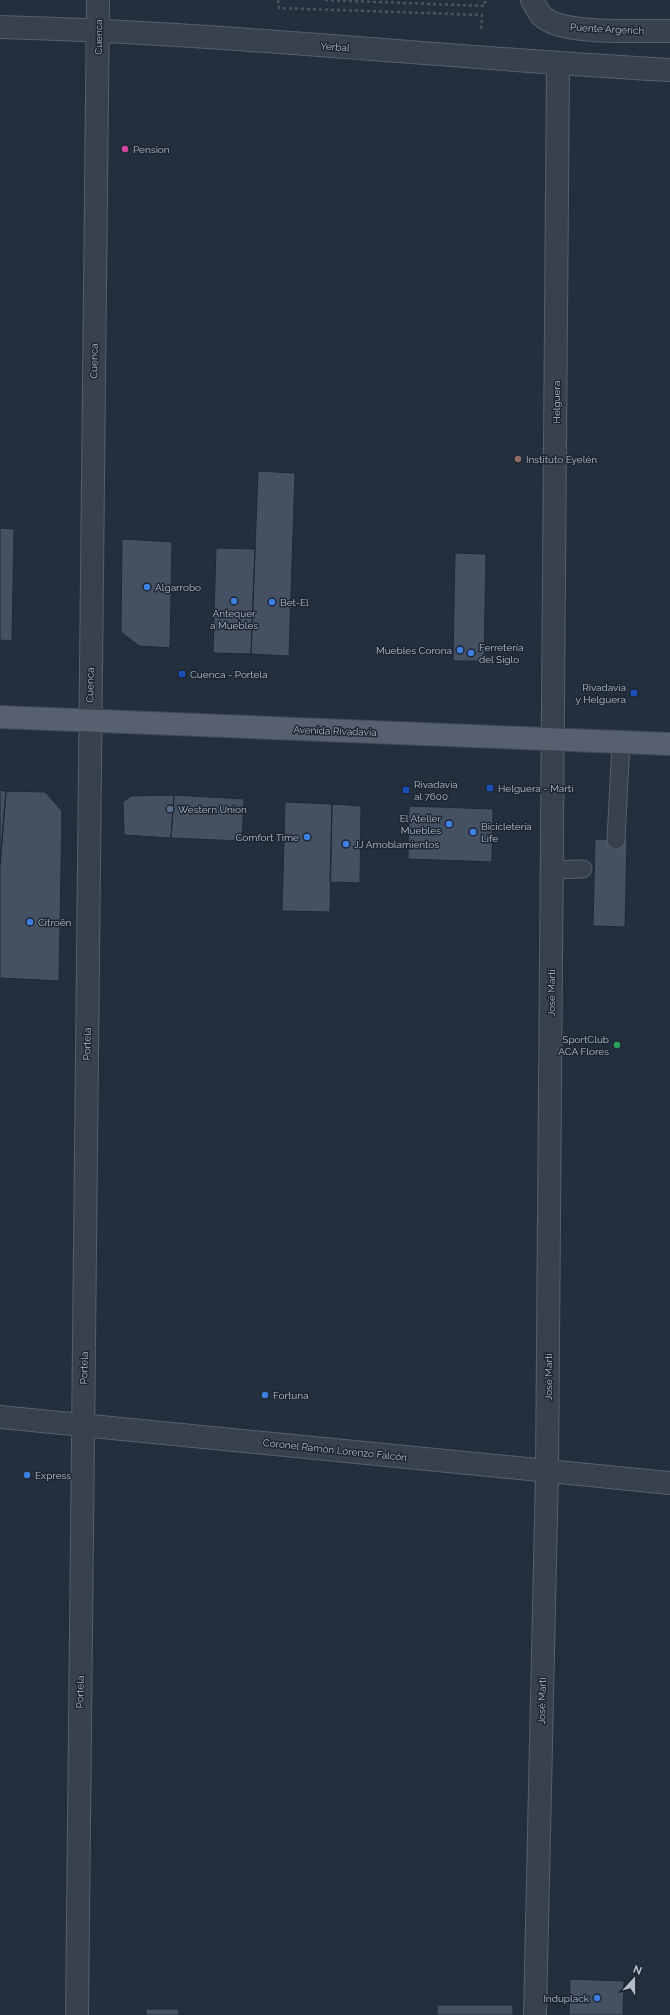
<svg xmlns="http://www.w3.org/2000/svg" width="670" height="2015" font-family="Raleway,sans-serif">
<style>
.building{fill:#455162;stroke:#1f2835}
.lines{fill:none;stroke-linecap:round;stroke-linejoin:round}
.service-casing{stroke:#565f6c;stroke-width:19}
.minor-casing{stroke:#565f6c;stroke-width:24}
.primary-casing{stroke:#414a57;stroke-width:24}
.path{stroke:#44595c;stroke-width:2.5;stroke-dasharray:3 3;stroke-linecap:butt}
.service{stroke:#38414e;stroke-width:17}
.minor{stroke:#38414e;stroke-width:22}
.primary{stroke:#56606e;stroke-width:22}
.hotel-dot{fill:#d1479c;stroke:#1d2633;stroke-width:1.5}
.education-dot{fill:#8d6e63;stroke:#1d2633;stroke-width:1.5}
.shop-dot{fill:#3f7fe0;stroke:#1d2633;stroke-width:1.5}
.transit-dot{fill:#1a4fb4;stroke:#1d2633;stroke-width:1.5}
.service-dot{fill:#5c6f8a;stroke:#1d2633;stroke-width:1.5}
.leisure-dot{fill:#2e9e5b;stroke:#1d2633;stroke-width:1.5}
.labels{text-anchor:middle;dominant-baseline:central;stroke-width:3;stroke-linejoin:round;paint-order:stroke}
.street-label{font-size:10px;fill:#b4bcc9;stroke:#1d2633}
.poi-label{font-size:10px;fill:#b4bcc9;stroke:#1d2633;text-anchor:start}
</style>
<rect width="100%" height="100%" fill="#242f3e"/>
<path class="building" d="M258 471 295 473 289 656 251 654Z
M0 528 14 529 12 641 0 640Z
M122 539 172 542 170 648 139 646 121 632Z
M216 548 255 549 251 654 213 653Z
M455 553 486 554 484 661H453Z
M0 790 6 791 0 865Z
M6 791 45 792 62 811 59 981 0 978V865Z
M174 795 244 799 242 841 171 838Z
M174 795 171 838 124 835 123 802 131 796Z
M285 802 332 804 330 912 282 911Z
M332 804 361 806 360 883 330 882Z
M409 806 493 809 492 862 408 859Z
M595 839 627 840 625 927 593 926Z
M570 1979 624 1981 623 2015H569Z
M437 2005H513V2015H437Z
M146 2009H179V2015H146Z"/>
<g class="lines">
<g class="service-casing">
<path id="service" d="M616 840 621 742
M552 870 583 869"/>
</g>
<g class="minor-casing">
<path id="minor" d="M532 0C535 5 538 12 542 16 562 36 641 30 670 31
M0 27C224 33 447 58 670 70
M0 1417 670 1483
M77 2015 98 0
M535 2015 547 1472 558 64"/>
</g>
<g class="primary-casing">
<path id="primary" d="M0 717 670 744"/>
</g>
<path class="path" d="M278 0 279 8 482 15 481 31
M325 0 485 6V0"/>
<use href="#service" class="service"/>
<use href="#minor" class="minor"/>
<use href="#primary" class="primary"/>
</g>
<circle class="hotel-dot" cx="125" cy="149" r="4"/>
<circle class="education-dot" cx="518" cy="459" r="4"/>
<g class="shop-dot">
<circle cx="147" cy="587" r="4"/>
<circle cx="234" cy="601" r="4"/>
<circle cx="272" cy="602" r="4"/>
<circle cx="460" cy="650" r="4"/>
<circle cx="471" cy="653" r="4"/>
<circle cx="449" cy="824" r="4"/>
<circle cx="473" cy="832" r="4"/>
<circle cx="307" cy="837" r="4"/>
<circle cx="346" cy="844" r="4"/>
<circle cx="30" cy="922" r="4"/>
<circle cx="265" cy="1395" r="4"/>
<circle cx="27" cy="1475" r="4"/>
<circle cx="597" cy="1998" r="4"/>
</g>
<g class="transit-dot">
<rect x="178" y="670" width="8" height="8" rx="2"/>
<rect x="630" y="689" width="8" height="8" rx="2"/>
<rect x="486" y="784" width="8" height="8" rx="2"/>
<rect x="402" y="786" width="8" height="8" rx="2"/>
</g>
<circle class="service-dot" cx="170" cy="809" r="4"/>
<circle class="leisure-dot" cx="617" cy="1045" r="4"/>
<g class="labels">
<g class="street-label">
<text transform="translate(607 29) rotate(3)">Puente Argerich</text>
<text transform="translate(98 37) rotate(-90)">Cuenca</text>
<text transform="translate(335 47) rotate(4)">Yerbal</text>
<text transform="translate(94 361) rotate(-89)">Cuenca</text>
<text transform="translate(556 402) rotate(-90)">Helguera</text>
<text transform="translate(90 685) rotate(-89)">Cuenca</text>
<text transform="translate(335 731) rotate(2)">Avenida Rivadavia</text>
<text transform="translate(551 993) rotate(-90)">José Martí</text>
<text transform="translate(87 1044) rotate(-89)">Portela</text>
<text transform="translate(84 1368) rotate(-89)">Portela</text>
<text transform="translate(548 1377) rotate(-90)">José Martí</text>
<text transform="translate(335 1450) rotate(6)">Coronel Ramón Lorenzo Falcón</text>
<text transform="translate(80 1692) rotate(-89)">Portela</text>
<text transform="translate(542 1701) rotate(-89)">José Martí</text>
</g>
<g class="poi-label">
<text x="133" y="149">Pension</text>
<text x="526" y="459">Instituto Eyelén</text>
<text x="155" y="587">Algarrobo</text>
<text x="280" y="602">Bet-El</text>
<text x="234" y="613" text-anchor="middle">Antequer<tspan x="234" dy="12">a Muebles</tspan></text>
<text x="479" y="647">Ferretería<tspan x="479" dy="12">del Siglo</tspan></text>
<text x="452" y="650" text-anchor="end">Muebles Corona</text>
<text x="190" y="674">Cuenca - Portela</text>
<text x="626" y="687" text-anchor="end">Rivadavia<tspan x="626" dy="12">y Helguera</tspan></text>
<text x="414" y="784">Rivadavia<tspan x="414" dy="12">al 7600</tspan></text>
<text x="498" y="788">Helguera - Martí</text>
<text x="178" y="809">Western Union</text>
<text x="441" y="818" text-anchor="end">El Ateller<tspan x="441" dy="12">Muebles</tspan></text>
<text x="481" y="826">Bicicleteria<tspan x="481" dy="12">Life</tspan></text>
<text x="299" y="837" text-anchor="end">Comfort Time</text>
<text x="354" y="844">JJ Amoblamientos</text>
<text x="38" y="922">Citroën</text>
<text x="609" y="1039" text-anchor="end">SportClub<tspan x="609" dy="12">ACA Flores</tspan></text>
<text x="273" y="1395">Fortuna</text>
<text x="35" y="1475">Express</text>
<text x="589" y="1998" text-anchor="end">Induplack</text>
</g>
</g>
<g transform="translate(634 1979) rotate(21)" stroke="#1d2633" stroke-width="3" paint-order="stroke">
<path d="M0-3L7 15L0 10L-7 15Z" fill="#b4bcc9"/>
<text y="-6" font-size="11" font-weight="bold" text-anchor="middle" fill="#b4bcc9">N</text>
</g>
</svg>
